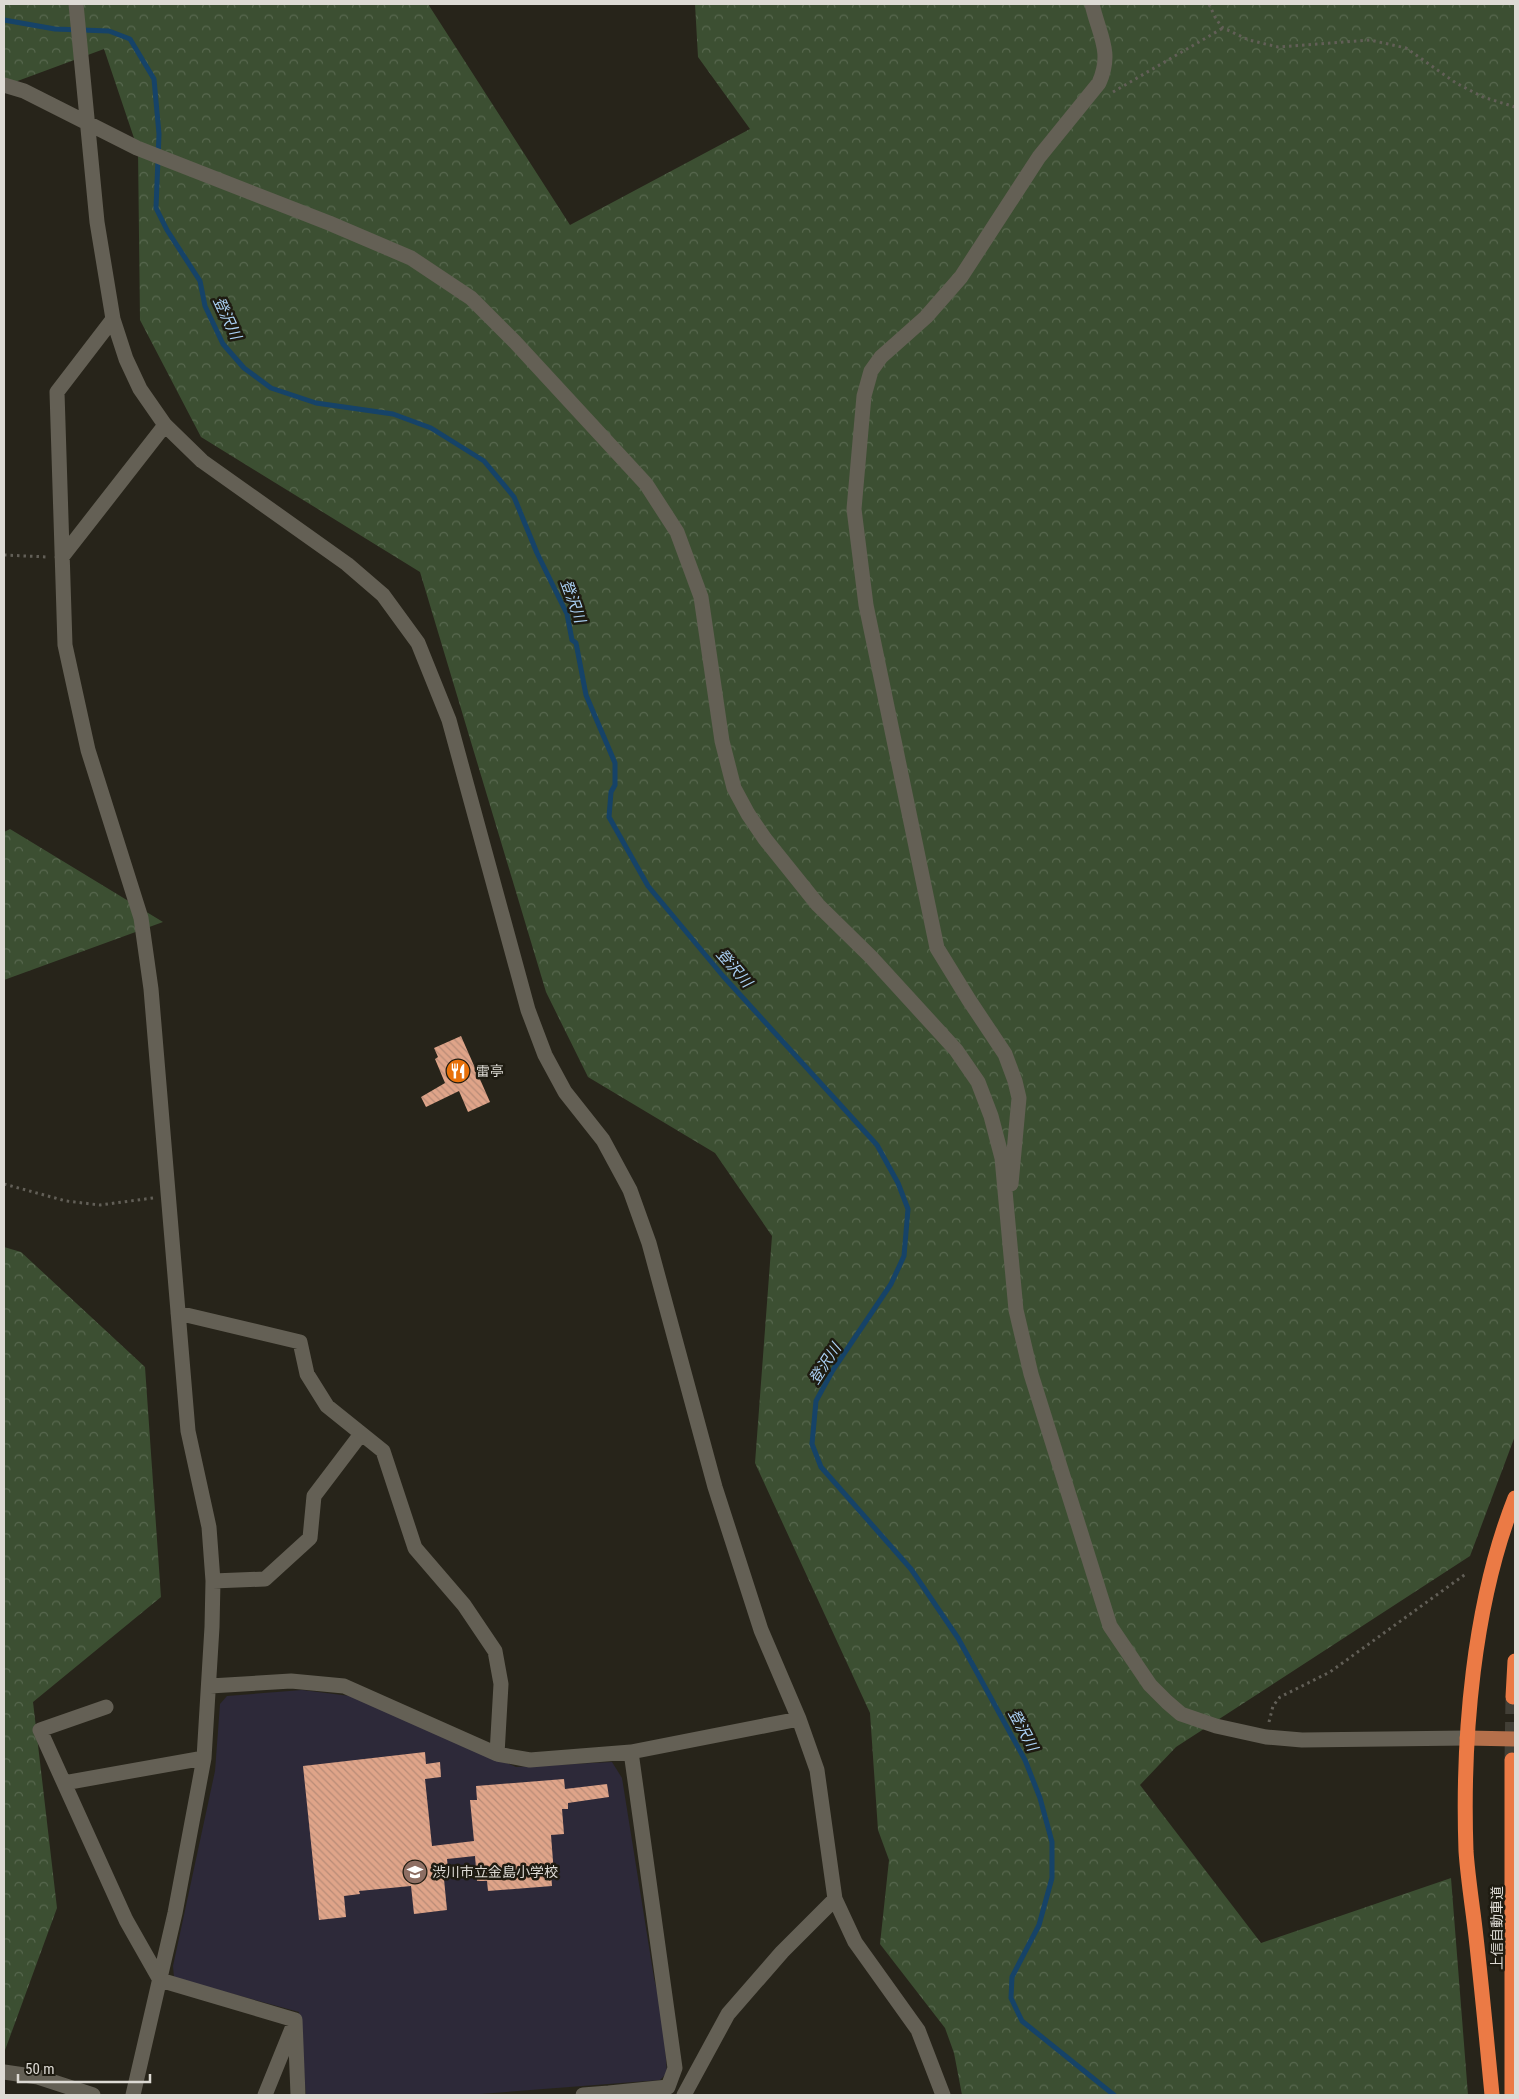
<svg xmlns="http://www.w3.org/2000/svg" width="1519" height="2099" font-family="'Roboto Condensed','Noto Sans JP',sans-serif">
<style>
.education{fill:#2d2939}
.forest{fill:url(#forest-crowns)}
.lines{fill:none;stroke-linecap:round;stroke-linejoin:round}
.stream{stroke:#164368;stroke-width:5}
.building{fill:url(#building-back-hatch)}
.highway-tunnel{stroke:#423f36;stroke-width:15;stroke-dasharray:15 8;stroke-linecap:butt}
.path{stroke:#625f57;stroke-width:3;stroke-dasharray:2.5 4;stroke-linecap:butt}
.minor{stroke:#646055;stroke-width:15}
.major{stroke:#b5704b;stroke-width:15}
.highway{stroke:#eb7a45;stroke-width:15}
.labels{text-anchor:middle;dominant-baseline:central;stroke-width:5;stroke-linejoin:round;paint-order:stroke}
.poi-label{font-size:14px;fill:#dddad4;stroke:#1e1b11;text-anchor:start}
.street-label{font-size:14px;fill:#dddad4;stroke:#1e1b11}
.water-label{font-size:15px;font-style:italic;fill:#acd2f7;stroke:#1e1b11}
</style>
<defs>
<pattern id="forest-crowns" width="20" height="18" patternUnits="userSpaceOnUse" patternTransform="scale(1.25)"><rect width="20" height="18" fill="#3c4f32"/><path d="M2 6a3 3 0 1 1 6 0M12 15a3 3 0 1 1 6 0" fill="none" stroke="#58684f"/></pattern>
<pattern id="building-back-hatch" width="6" height="6" patternUnits="userSpaceOnUse" patternTransform="scale(1.25)"><rect width="6" height="6" fill="#dfa489"/><path d="M-1 5l2 2M0 0l6 6M5-1l2 2" fill="none" stroke="#b88b77"/></pattern>
</defs>
<rect width="100%" height="100%" fill="#27241a"/>
<path class="education" d="M302 1690 350 1696 516 1767 612 1762 622 1778 654 1978 663 2016 667 2073 660 2080 467 2095H306L299 2012 174 1978 173 1966 215 1771 220 1704 227 1696Z"/>
<path class="forest" d="M4 4H428L570 225 750 129 698 57 695 4H1515V1436L1470 1556 1176 1747 1140 1785 1261 1943 1451 1878 1468 2095H962L954 2053 945 2028 880 1944 889 1860 878 1830 870 1713 755 1463 772 1236 715 1153 588 1077 546 992 420 572 201 437 140 320 138 150 104 49 4 86Z
M10 829 163 922 4 980V832Z
M4 1247 21 1252 145 1367 161 1597 33 1702 57 1908 4 2053Z"/>
<g class="lines">
<path class="stream" d="M4 20 55 29 109 31 130 39 154 79 159 134 156 208 167 230 200 281 205 306 223 344 244 368 271 388 316 403 393 414 431 428 484 461 514 497 537 553 567 614 572 640 576 643 586 695 615 763V785L611 792 609 817 648 886 723 976 877 1145 898 1183 908 1209 904 1256 891 1284 833 1370 816 1401 812 1444 821 1467 911 1569 958 1638 1025 1760 1040 1798 1052 1842V1878L1039 1925 1012 1977 1011 1998 1022 2021 1114 2095"/>
</g>
<path class="building" d="M461 1036 490 1102 468 1112 459 1091 426 1107 421 1097 445 1083 435 1059 438 1057 434 1048Z
M425 1752 426 1764 440 1762 441 1777 425 1779 432 1846 474 1841 470 1800H477L476 1786 564 1779 565 1789 607 1784 609 1797 568 1803V1809H562L564 1834 551 1835 554 1874H551L552 1886 488 1891 487 1881H477L475 1856 447 1859 449 1878 444 1879 447 1910 414 1914 411 1886 359 1891 360 1894 344 1896 346 1917 319 1920 303 1766Z"/>
<g class="lines">
<path class="highway-tunnel" d="M1512 1760 1513 1697"/>
<path class="path" d="M1209 4 1216 19 1223 28 1249 40 1278 47 1370 40 1406 48 1456 83 1483 97 1515 107
M1113 92 1223 28
M4 555 48 557
M4 1184 66 1201 100 1205 153 1198
M1269 1722 1273 1706 1280 1697 1330 1672 1467 1573"/>
<path class="minor" d="M76 4 97 222 113 319 126 359 140 389 165 425 202 461 347 564 383 595 418 643 449 720 528 1010 545 1055 565 1092 603 1140 630 1190 649 1243 715 1487 761 1630 799 1719 817 1770 835 1899 855 1942 918 2030 943 2095
M4 85 24 91 137 148 329 223 411 258 471 298 515 342 646 484 677 532 701 597 722 741 734 788 748 814 765 839 818 905 871 957 956 1050 978 1082 991 1116 1002 1158 1016 1310 1031 1374 1110 1626 1150 1685 1167 1702 1181 1714 1216 1726 1266 1737 1302 1740 1467 1738
M113 319 57 392 65 645 88 750 141 918 151 989 188 1431 209 1527 213 1581 212 1627 204 1758 175 1913 133 2095
M62 557 165 425
M1011 1184 1019 1098 1015 1081 1005 1054 969 1000 937 948 866 605 854 509 864 396 871 371 881 357 926 317 961 277 1039 157 1099 83C1113 52 1099 35 1092 4
M178 1313 300 1342 307 1374 327 1406 383 1451 415 1548 464 1605 495 1651 501 1684 497 1754
M213 1581 265 1579 310 1538 314 1496 361 1434
M210 1686 291 1681 344 1686 497 1754 530 1760 631 1752
M106 1707 40 1730 126 1920 160 1980 295 2020 298 2095
M64 1783 204 1758
M4 2072 38 2077 93 2095
M265 2095 293 2026
M583 2095 609 2093
M609 2095V2093L668 2087 675 2068 631 1752 799 1719
M684 2095 728 2014 782 1952 835 1899"/>
<path class="major" d="M1467 1738 1515 1739"/>
<path class="highway" d="M1513 1697 1515 1661
M1492 2095C1487 2043 1482 1990 1476 1937 1473 1909 1468 1880 1466 1851 1462 1738 1473 1604 1515 1498
M1512 2095V1760"/>
</g>
<defs>
<g id="restaurant-disc" transform="scale(1.25)"><circle r="9.5" fill="#e8710a" stroke="#1e1b11"/><path d="M-5-6h1v4h1v-4h1v4h1v-4h1v5L-1.5 .5V6h-2V.5L-5-1ZM5-6V6H3V1.5H1.5Q1.5-4 5-6Z" fill="#fff"/></g>
<g id="school-disc" transform="scale(1.25)"><circle r="9.5" fill="#8d6e63" stroke="#1e1b11"/><path d="M0-5L7-2L0 1L-7-2ZM-4 1L0 2.5L4 1V4Q0 6-4 4Z" fill="#fff"/></g>
</defs>
<g fill-rule="evenodd">
<use href="#restaurant-disc" x="458" y="1071"/>
<use href="#school-disc" x="415" y="1872"/>
</g>
<g class="labels">
<g class="poi-label">
<text x="476" y="1071">雷亭</text>
<text x="432" y="1872">渋川市立金島小学校</text>
</g>
<g class="street-label">
<text transform="translate(1497 1928) rotate(-90)">上信自動車道</text>
</g>
<g class="water-label">
<text transform="translate(227 318) rotate(65)">登沢川</text>
<text transform="translate(573 601) rotate(70)">登沢川</text>
<text transform="translate(734 968) rotate(49)">登沢川</text>
<text transform="translate(825 1364) rotate(-57)">登沢川</text>
<text transform="translate(1023 1730) rotate(62)">登沢川</text>
</g>
</g>
<rect width="1519" height="2099" fill="none" stroke="#dddad4" stroke-width="10"/>
<path d="M18 2074v8h132v-8" fill="none" stroke="#dddad4" stroke-width="2.5"/>
<text x="25" y="2074" font-size="15" fill="#dddad4" stroke="#1e1b11" stroke-width="4" paint-order="stroke">50 m</text>
</svg>
